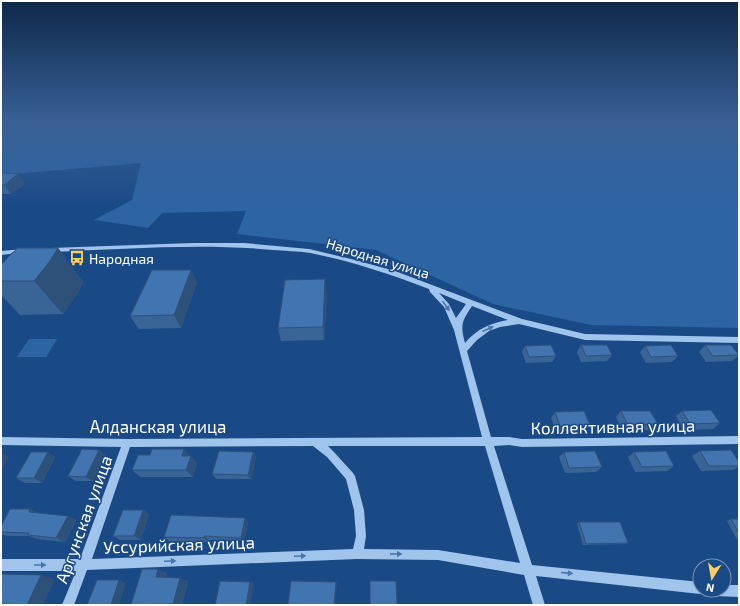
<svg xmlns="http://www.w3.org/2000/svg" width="740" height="606" font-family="'Exo 2',sans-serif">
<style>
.green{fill:#2d64a4}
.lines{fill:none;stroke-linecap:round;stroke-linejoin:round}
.minor{fill:#a0c4ec;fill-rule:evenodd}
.wall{fill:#396496}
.shaded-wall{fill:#2e517a}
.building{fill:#4274af;stroke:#2e517a}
.oneway{fill:#4975aa}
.labels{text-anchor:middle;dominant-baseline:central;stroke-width:3;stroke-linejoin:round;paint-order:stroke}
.poi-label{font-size:14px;fill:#fff;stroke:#1a4a86;text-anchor:start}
.street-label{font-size:14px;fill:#fff;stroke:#1a4a86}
.near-street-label{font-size:17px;fill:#fff;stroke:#1a4a86}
</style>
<rect width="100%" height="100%" fill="#1a4a86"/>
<path class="green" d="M1 121H739V328L591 325 493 304 376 250 237 234 246 211 162 213 148 228 94 220 132 200 141 163 1 175Z
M29 339H57L46 357H17Z"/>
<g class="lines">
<path class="minor" d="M193 243H244L309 249 351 259 395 271 522 319 585 334 739 337V343L585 340 519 324 500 327 489 331 477 340 467 351 491 437H509L522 439 739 436V444L522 447 509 445 494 446 532 565 700 582V590H705L704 592 700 594 536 576 545 605H533L524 575 438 560 357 559 87 570 74 605H62L76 571H1V559H80L121 447 1 445V437L127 439 482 437 454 330 444 307 430 292 429 289C390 274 351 261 310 253 298 251 285 251 273 250 200 243 125 249 51 252L48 250 51 248ZM439 293 466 304 456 318 449 304ZM472 306 508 320C490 323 477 329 465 343 460 325 462 321 472 306ZM313 446 327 457 346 479 354 510 356 536 353 549 92 559 130 447ZM328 446H485L520 563 438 550 364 549 366 536 364 510 355 476 353 473 333 451Z
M23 249 25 250 26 251 25 252 1 255V251Z
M724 585H739V597L716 596 712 594 710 590H724Z"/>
</g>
<path class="wall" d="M1 173 18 174 25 184 11 194H1Z
M58 248 83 282 77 294 63 314 20 315 1 295V265Z
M197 282 181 328 139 329 130 316Z
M327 292 324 340 281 341 278 328Z
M581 345 612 355 607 361 581 362 577 352Z
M705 345 739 355 732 361 706 362 699 352Z
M525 346 556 356 552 362 526 363 522 352Z
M645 346 678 356 672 362 646 363 640 352Z
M621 411 658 424 651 430H622L616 417Z
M682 411 720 423 713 429 683 430 676 416Z
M555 412 590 425 585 430 556 431 551 418Z
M99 450 105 455 93 481H76L68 476Z
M700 451 739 462V467L732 470 701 471 692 456Z
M253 452 256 457 251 479H216L212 474Z
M564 452 602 467 596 472 565 473 559 457Z
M634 452 674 466 667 471 635 472 628 457Z
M190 456 197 463 193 477H140L132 470Z
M55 457 42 483H25L16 478Z
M30 509 38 513 76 520 65 542 37 539 30 536H7L1 534V526Z
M143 510 149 514 141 540H120L113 536Z
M245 518 248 522 244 541 208 540V542L169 541 164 537Z
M731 519H739V543L727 521Z
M579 522 628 543 624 544 583 545 577 524Z
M167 573 166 577 188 581 182 605H131Z"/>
<path class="shaded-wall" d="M18 174 25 184 11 194 4 185Z
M58 248 83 282 77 294 63 314 34 281Z
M191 270 197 282 181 328 174 315Z
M325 279 327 292 324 340 323 327Z
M184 449 197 463 193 477 186 470 182 456Z
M99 450 105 455 93 481 86 477Z
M1 452 9 457 1 471Z
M48 452 55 457 42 483 34 478Z
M253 452 256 457 251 479 248 475Z
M30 509 39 513 29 512Z
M143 510 149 514 141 540 134 536Z
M68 516 76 520 65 542 56 538Z
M245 518 248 522 244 541 241 538Z
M204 536 208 540V542L204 538Z
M158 569 167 573 164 581 156 577Z
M41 575 55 579 43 605H27Z
M180 578 188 581 182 605H175L173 604Z
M119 580 126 583 119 605H111Z
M250 582 254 584 250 605H246Z
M336 582 337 584 335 605H334Z"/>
<path class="building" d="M1 173 18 174 4 185H1Z
M17 248H58L50 261 34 281H1V265L12 253 14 252Z
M152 270H191L174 315 130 316Z
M325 279 323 327 278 328 285 280Z
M551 345 556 356 529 357 525 346Z
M581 345H607L612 355 586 356Z
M671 345 678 356 651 357 645 346Z
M705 345H731L739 355 713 356Z
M711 410 720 423 690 424 682 411Z
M584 411 590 425 560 426 555 412Z
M621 411H650L658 424 628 425Z
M82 449 99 450 86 477 68 476Z
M152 449H184L182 456H191L186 470H132L138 455H150Z
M731 450 739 462V466H709L700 451Z
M219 451 253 452 248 475 212 474Z
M595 451 602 467 569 468 564 452Z
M666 451 674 466 642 467 634 452Z
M31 452H48L34 478H16Z
M10 509H30L29 512 68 516 56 538 28 535 29 533 1 532V526Z
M123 510H143L134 536H113Z
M171 515 245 518 241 538 204 536V538L164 537Z
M731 519H739V533Z
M579 522H620L628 543 586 544Z
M142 569H158L156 577 180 578 173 604 131 605Z
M1 574 41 575 27 605 1 604Z
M97 580H119L111 605H87Z
M220 581 250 582 246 605H215Z
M291 581 336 582 334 605H288Z
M370 581H396L397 605H370Z"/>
<defs><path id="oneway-solid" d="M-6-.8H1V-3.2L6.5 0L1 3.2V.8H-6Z"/></defs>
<g class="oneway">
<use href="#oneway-solid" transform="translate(446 306) rotate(54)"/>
<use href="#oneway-solid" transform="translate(488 329) rotate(-24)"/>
<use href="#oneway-solid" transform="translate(396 554) rotate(1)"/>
<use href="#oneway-solid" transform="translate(300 556) rotate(-2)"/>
<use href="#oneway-solid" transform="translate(170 561) rotate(-2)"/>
<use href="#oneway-solid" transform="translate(40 565)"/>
<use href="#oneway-solid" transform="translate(567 573) rotate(5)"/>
</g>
<linearGradient id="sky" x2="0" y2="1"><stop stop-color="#0e294a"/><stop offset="0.59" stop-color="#386095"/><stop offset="1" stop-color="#386095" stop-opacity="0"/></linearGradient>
<rect width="740" height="206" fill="url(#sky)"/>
<defs>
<g id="bus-bare" transform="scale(1.2)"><path d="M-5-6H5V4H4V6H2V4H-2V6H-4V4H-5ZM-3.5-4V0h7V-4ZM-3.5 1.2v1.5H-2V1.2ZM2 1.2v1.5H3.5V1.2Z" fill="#fecd5c" stroke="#1a4a86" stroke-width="2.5" paint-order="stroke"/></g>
</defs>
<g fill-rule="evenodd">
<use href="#bus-bare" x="77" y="258"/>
</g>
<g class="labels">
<g class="poi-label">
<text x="89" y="258">Народная</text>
</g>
<g class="street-label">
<text transform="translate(378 258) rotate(17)">Народная улица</text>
</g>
<g class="near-street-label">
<text x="158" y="426">Алданская улица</text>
<text transform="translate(613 426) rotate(-1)">Коллективная улица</text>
<text transform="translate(83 519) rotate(-70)">Аргунская улица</text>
<text transform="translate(179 544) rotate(-2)">Уссурийская улица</text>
</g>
</g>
<rect width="740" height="606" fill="none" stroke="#ffffff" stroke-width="4"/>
<g transform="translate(712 578) rotate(191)"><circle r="19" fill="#1a4a86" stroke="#7692b6"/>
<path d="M0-3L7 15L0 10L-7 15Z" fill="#fecd5c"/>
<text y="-6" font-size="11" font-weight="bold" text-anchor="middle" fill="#ffffff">N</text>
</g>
</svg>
